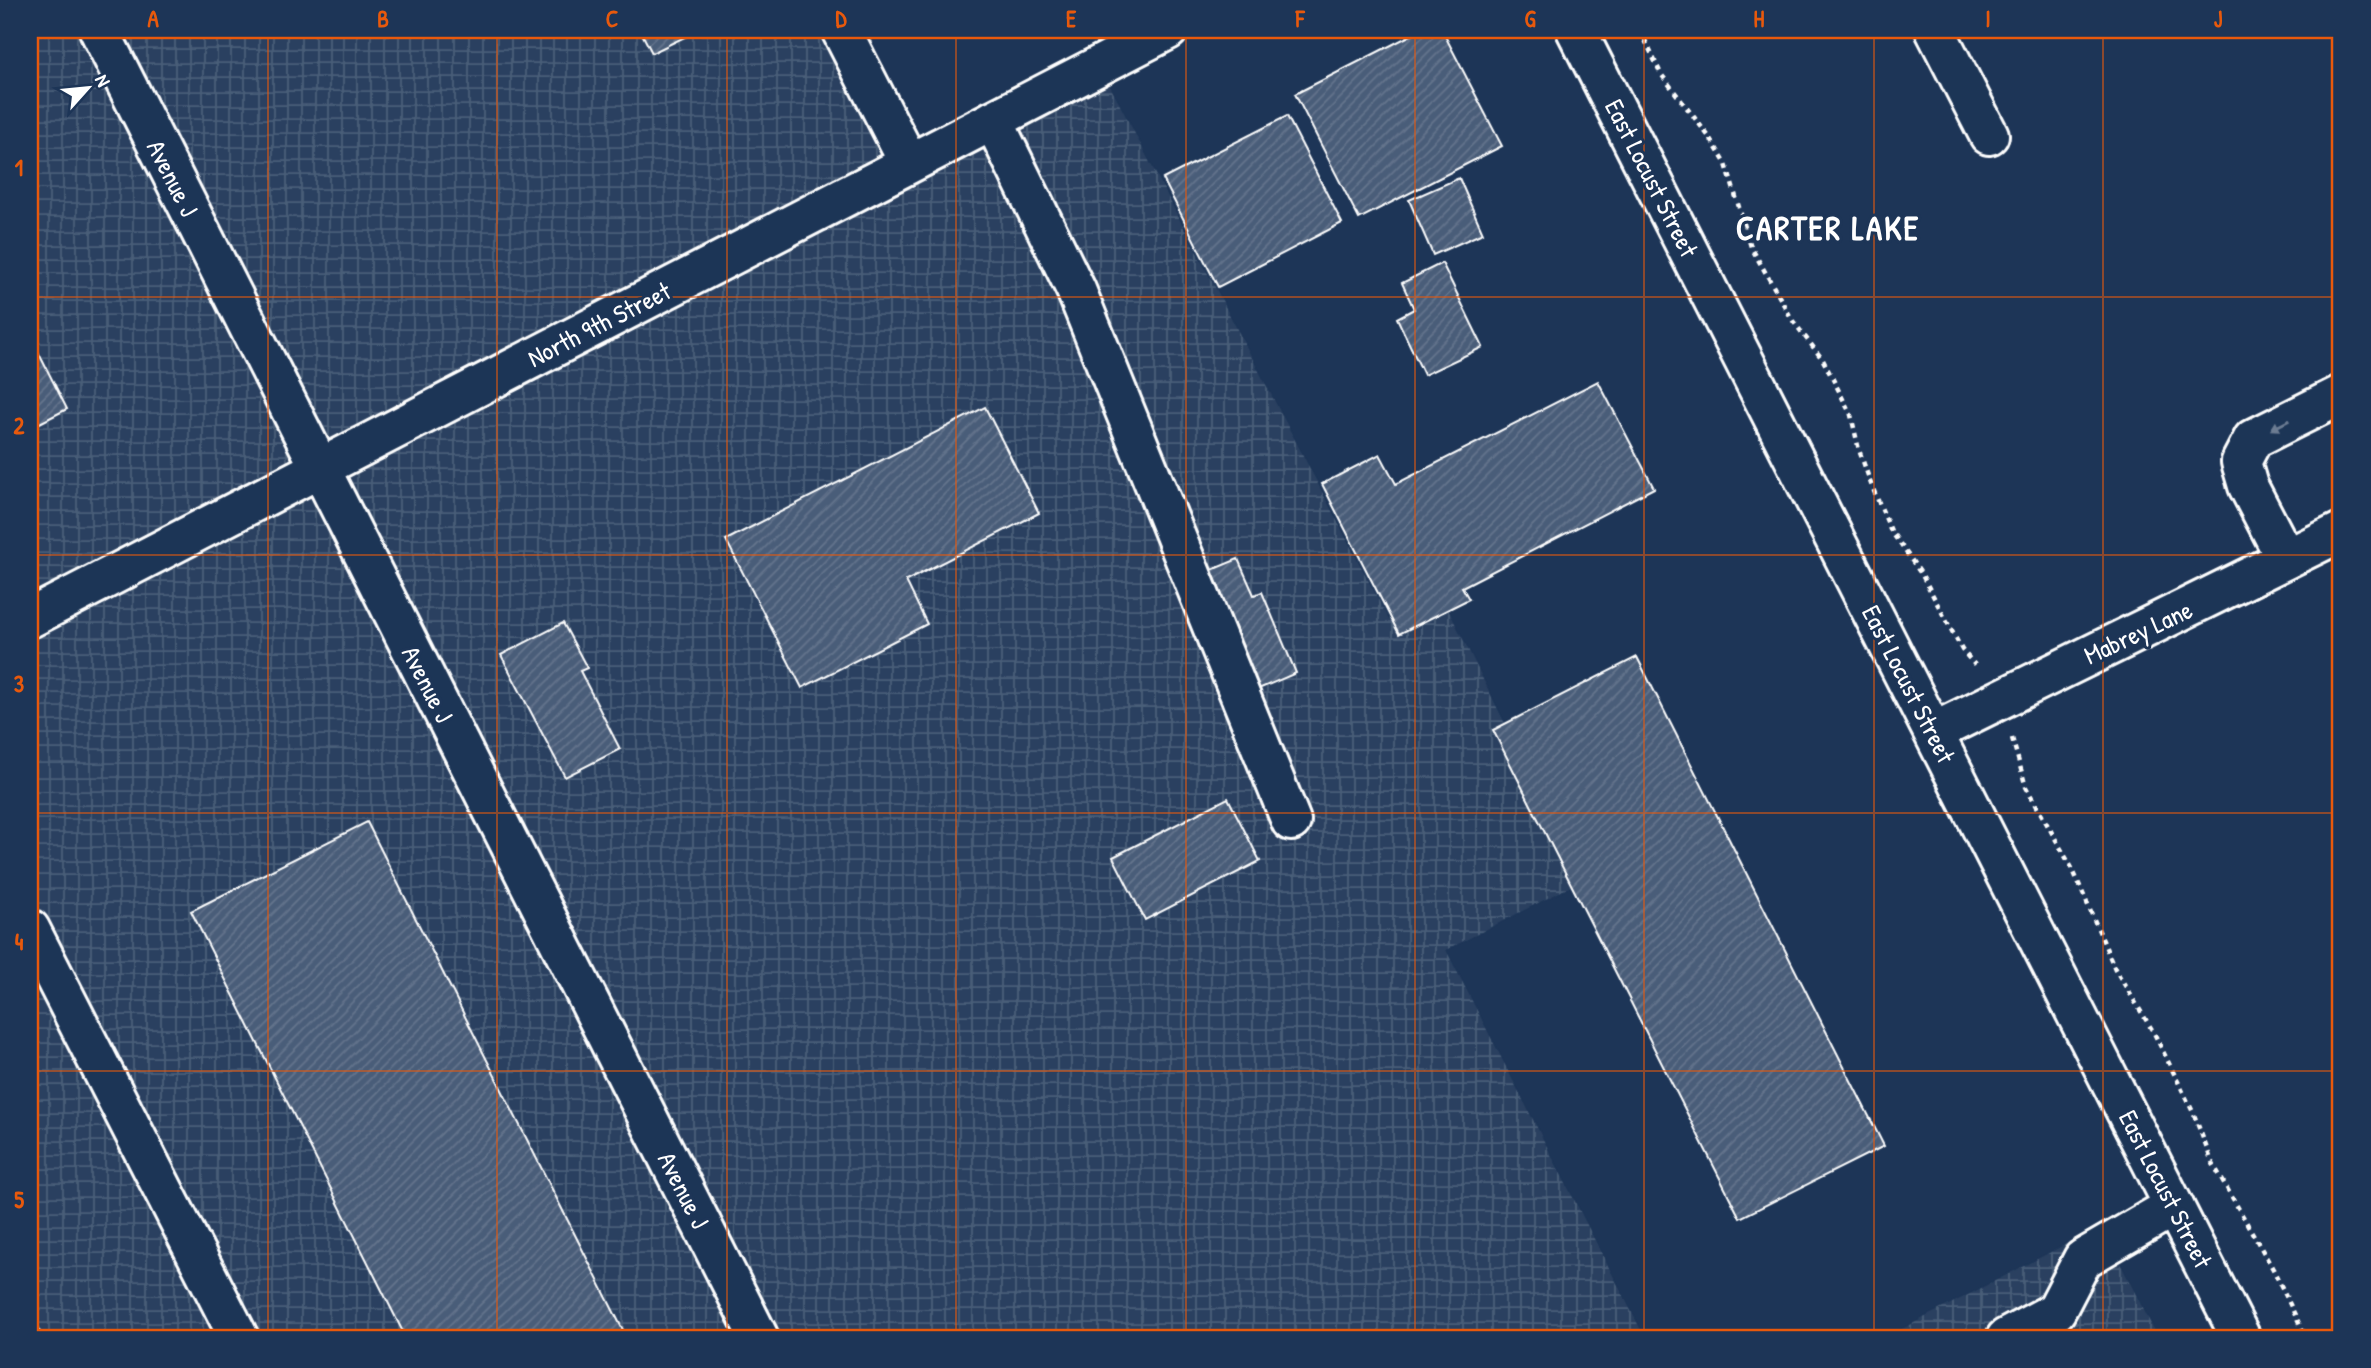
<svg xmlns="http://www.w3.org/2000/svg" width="2371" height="1368" font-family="'Patrick Hand',sans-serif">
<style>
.industrial{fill:url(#industrial-grid)}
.building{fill:url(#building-hatch);stroke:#fff;stroke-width:2}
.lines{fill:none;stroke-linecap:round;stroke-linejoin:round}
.minor-casing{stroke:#fff;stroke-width:44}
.major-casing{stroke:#fff;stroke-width:44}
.path{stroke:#fff;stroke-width:4.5;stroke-dasharray:5 5;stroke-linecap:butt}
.minor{stroke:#1d3557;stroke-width:38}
.major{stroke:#1d3557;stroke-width:38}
.oneway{fill:#6c7c92}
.grid{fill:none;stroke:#e8590c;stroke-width:2;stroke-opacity:0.55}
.labels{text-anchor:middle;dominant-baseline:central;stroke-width:6;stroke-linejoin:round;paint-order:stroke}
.street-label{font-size:26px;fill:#fff;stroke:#1d3557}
.district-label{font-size:33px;font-weight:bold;letter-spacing:2px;fill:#fff;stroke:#1d3557}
.neatline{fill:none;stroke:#e8590c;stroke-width:2.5}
.grid-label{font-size:23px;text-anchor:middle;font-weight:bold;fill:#e8590c}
</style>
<defs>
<pattern id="industrial-grid" width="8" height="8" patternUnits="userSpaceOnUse" patternTransform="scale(1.75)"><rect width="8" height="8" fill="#2a4161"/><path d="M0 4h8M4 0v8" fill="none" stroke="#4a5e79"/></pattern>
<pattern id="building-hatch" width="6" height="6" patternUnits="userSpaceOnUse" patternTransform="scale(1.75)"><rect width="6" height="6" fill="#4a5d79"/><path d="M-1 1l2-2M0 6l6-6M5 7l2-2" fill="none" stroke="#65758d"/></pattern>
</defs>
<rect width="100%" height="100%" fill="#1d3557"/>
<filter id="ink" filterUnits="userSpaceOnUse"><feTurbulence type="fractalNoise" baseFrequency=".0143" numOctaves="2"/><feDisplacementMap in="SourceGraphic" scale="14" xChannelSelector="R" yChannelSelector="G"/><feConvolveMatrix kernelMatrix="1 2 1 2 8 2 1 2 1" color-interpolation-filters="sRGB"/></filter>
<g filter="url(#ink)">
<path class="industrial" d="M30 30H841L909 163 1099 65 1389 620 1441 595 1583 880 1446 950 1645 1338H30Z
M2101 1226 2158 1338H1885Z"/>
<path class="building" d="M640 30H699L652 53Z
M1421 30H1442L1502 146 1359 219 1295 94Z
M1287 116 1342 223 1218 287 1163 179Z
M1459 178 1483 233 1433 255 1409 200Z
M1442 263 1483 347 1424 375 1397 318 1414 309 1402 283Z
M30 336 67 409 30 428Z
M1598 381 1654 488 1462 587 1469 599 1399 634 1322 484 1380 454 1396 484Z
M985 407 1039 513 906 581 927 624 802 688 726 540Z
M1238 559 1254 595 1262 592 1296 673 1249 693 1209 571Z
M563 623 587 668 580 671 620 749 565 777 501 655Z
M1637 657 1884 1146 1740 1218 1493 730Z
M1228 798 1260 861 1145 920 1113 857Z
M367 822 627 1338H406L191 911Z
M30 1313 43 1338H30Z"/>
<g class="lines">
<g class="minor-casing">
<path id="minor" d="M99 30 759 1338
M841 30 909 163
M1935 30 1989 135
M993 120 1076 290 1291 821
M2286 559 2248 486 2241 462 2253 439 2341 395
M30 618 1168 30
M1934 732 2341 532
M30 929 239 1338
M2006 1338 2056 1311 2083 1259 2174 1206"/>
</g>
<g class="major-casing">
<path id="major" d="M1576 30 2241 1338"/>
</g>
<path class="path" d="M1643 30 1645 40 1661 74 1710 138 1726 164 1751 247 1793 321 1823 360 1839 391 1851 415 1859 450 1871 484 1891 531 1922 575 1962 650 1975 665
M2012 738 2026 787 2073 870 2115 969 2154 1033 2193 1112 2212 1162 2273 1269 2306 1338"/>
<use href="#minor" class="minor"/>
<use href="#major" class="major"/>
</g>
<defs><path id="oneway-solid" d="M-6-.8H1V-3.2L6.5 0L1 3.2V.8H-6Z" transform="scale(1.75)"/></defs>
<use class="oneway" href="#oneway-solid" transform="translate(2280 425) rotate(153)"/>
</g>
<path class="grid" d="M268 30V1338M497 30V1338M727 30V1338M956 30V1338M1186 30V1338M1415 30V1338M1644 30V1338M1874 30V1338M2103 30V1338M30 297H2341M30 555H2341M30 813H2341M30 1071H2341"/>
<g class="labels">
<g class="street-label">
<text transform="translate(173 178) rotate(63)">Avenue J</text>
<text transform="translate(1652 178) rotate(63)">East Locust Street</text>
<text transform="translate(599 324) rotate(-27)">North 9th Street</text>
<text transform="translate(2138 632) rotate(-25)">Mabrey Lane</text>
<text transform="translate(428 684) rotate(63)">Avenue J</text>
<text transform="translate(1909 684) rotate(63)">East Locust Street</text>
<text transform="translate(2166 1189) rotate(63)">East Locust Street</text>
<text transform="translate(684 1190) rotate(63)">Avenue J</text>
</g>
<g class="district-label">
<text x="1828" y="228">CARTER LAKE</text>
</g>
</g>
<rect width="2371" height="1368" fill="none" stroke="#1d3557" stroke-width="77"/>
<g transform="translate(88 88) rotate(63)" stroke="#1d3557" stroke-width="5" paint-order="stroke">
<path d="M0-5L12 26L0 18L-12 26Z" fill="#ffffff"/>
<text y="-10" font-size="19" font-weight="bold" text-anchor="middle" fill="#ffffff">N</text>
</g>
<rect x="38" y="38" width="2294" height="1292" class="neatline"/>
<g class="grid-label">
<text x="153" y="27">A</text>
<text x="383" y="27">B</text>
<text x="612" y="27">C</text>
<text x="841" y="27">D</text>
<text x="1071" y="27">E</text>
<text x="1300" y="27">F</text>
<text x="1530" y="27">G</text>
<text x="1759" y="27">H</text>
<text x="1988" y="27">I</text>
<text x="2218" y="27">J</text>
<text x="19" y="176">1</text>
<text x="19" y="434">2</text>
<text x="19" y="692">3</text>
<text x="19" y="950">4</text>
<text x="19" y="1208">5</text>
</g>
</svg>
